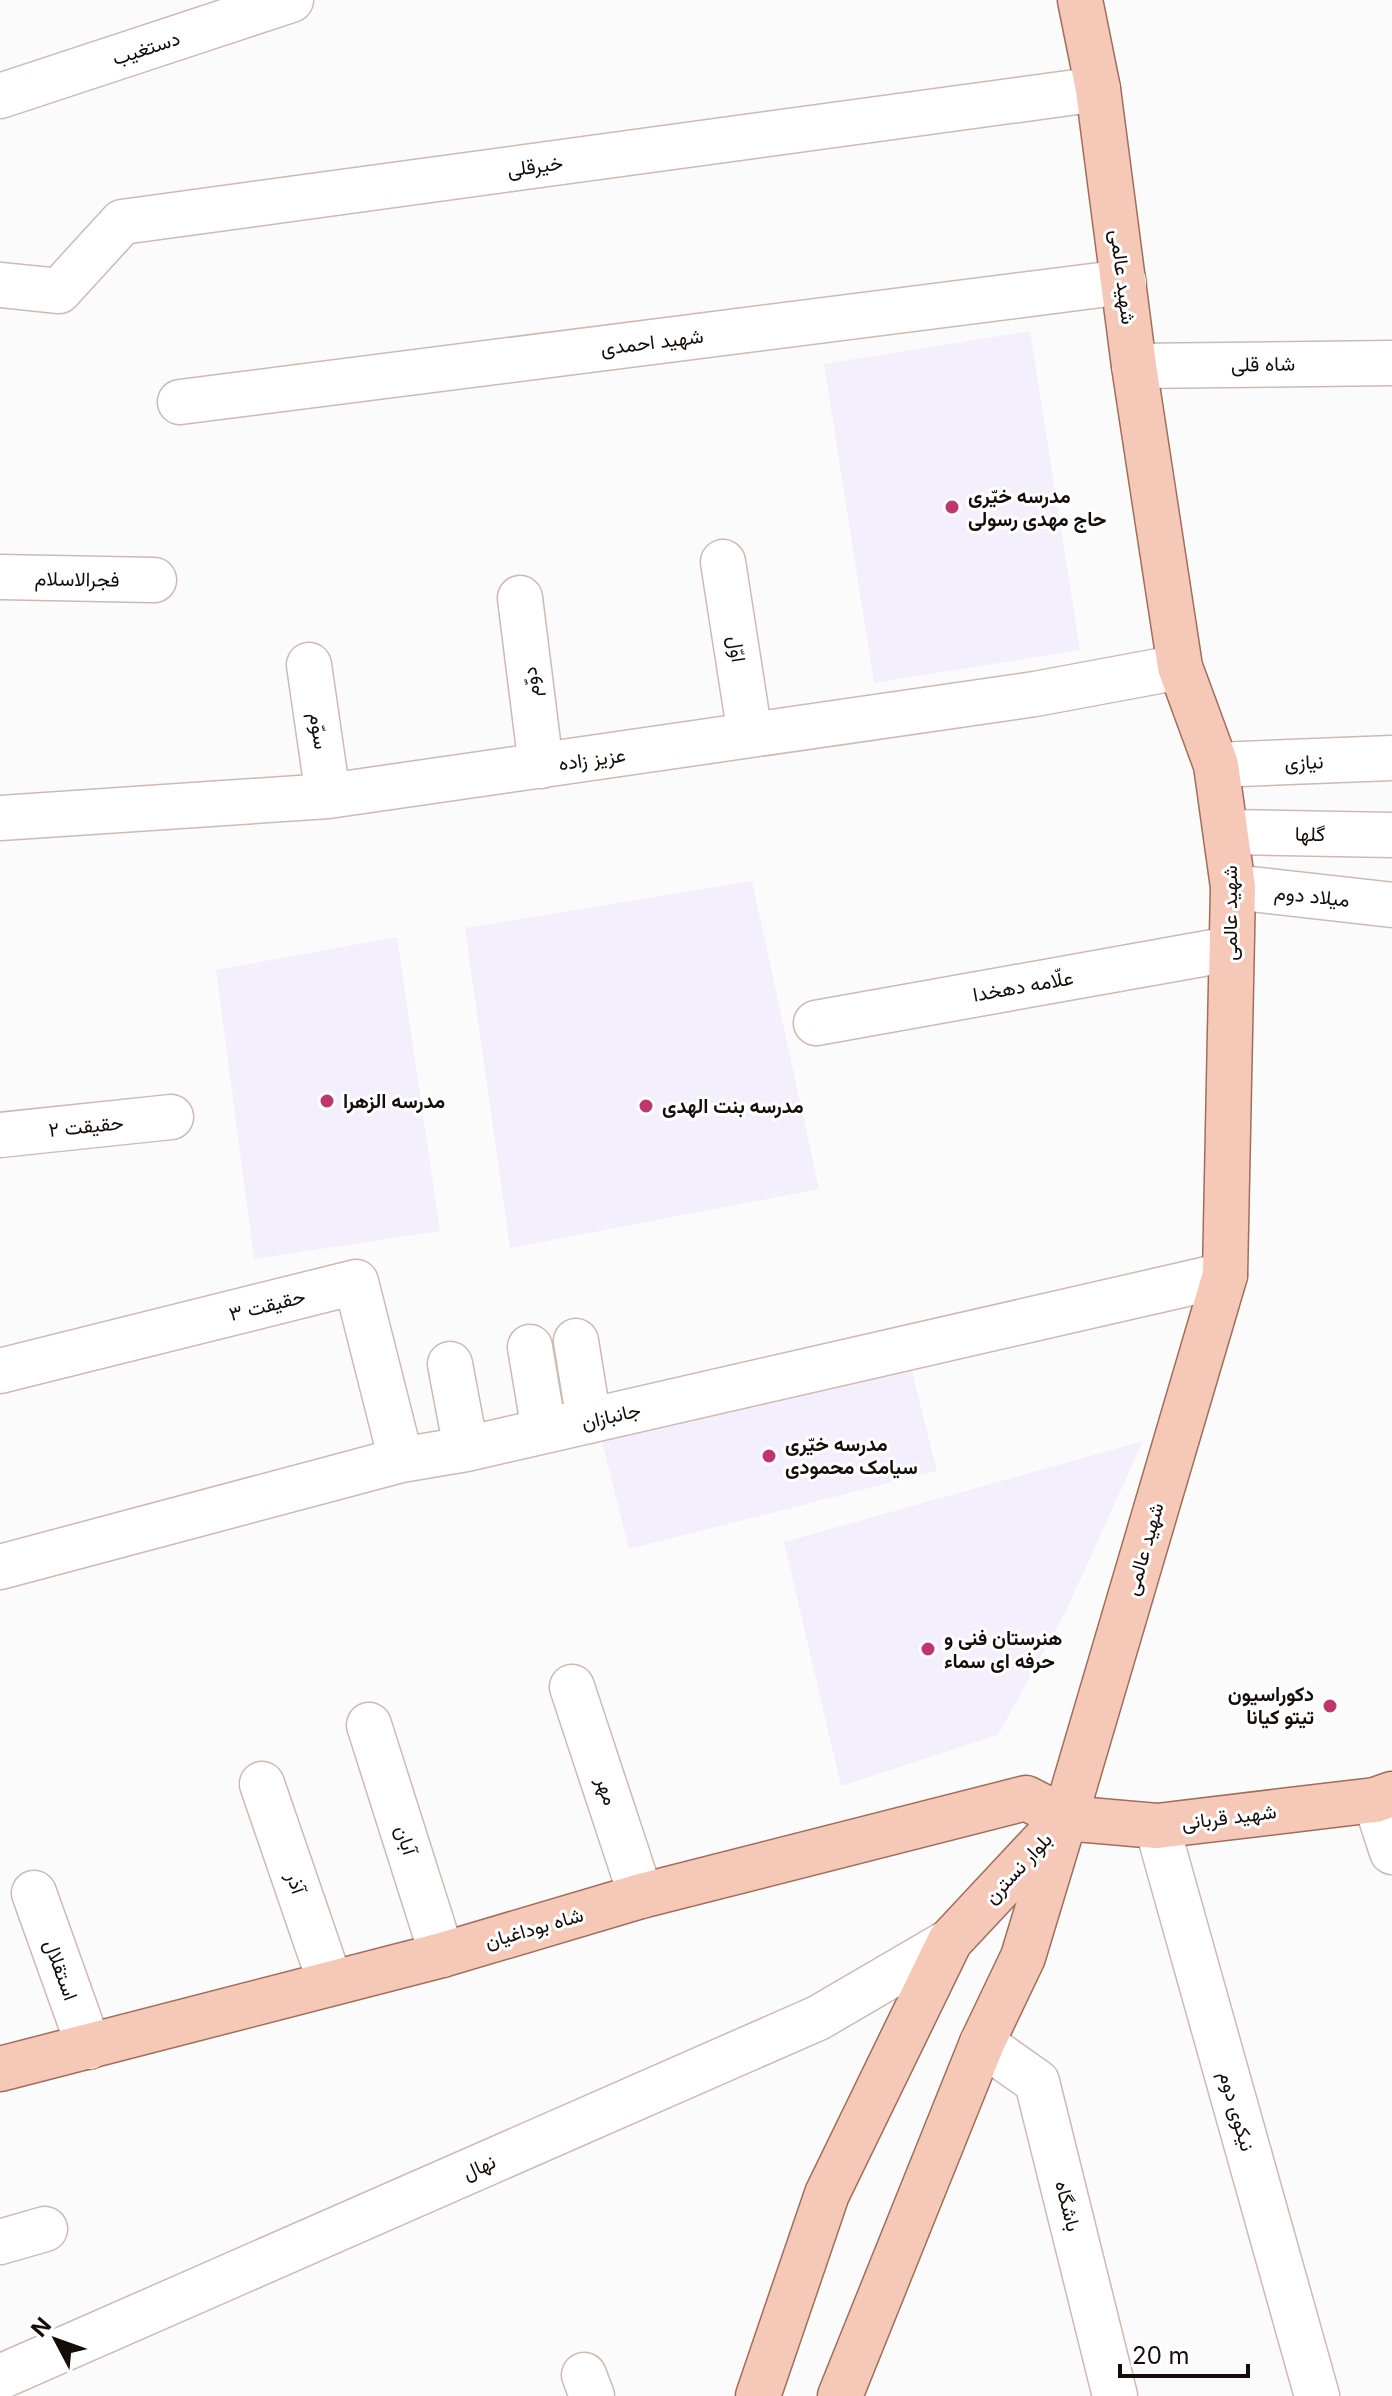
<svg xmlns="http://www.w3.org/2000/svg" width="1392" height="2396" font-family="Inter,Vazirmatn,sans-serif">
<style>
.education{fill:#f4effc}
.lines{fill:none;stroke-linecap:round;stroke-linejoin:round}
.minor-casing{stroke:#d0b9b1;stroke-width:47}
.major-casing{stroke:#a26e5c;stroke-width:47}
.minor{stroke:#fff;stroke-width:44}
.major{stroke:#f5c8b8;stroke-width:44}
.poi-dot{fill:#c0356d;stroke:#fff;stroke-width:3}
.labels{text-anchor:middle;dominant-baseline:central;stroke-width:6;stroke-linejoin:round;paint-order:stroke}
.street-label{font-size:20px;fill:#150d0a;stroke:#fff}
.poi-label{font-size:20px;font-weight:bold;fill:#150d0a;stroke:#fff;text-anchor:start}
</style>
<rect width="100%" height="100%" fill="#fbfbfb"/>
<path class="education" d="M1030 331 1080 650 874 683 824 364Z
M752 881 819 1189 510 1248 465 928Z
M397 937 440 1231 254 1259 216 970Z
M910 1363 937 1471 629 1549 602 1442Z
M1143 1441 1067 1609 998 1735 841 1786 784 1542Z"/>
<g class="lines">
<g class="minor-casing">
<path id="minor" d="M0 96 291 0
M0 285 59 291 122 222 1098 89
M1134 366 1392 363
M180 402 1124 282
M723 562 750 735
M0 577 154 580
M520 598 541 766
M309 665 328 796
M1216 765 1392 758
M0 818 328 796 1035 694 1180 667
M1227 832 1392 835
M1233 887 1392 905
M816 1023 1230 949
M0 1135 171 1117
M576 1341 589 1421
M530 1347 544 1431
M450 1364 466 1449
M0 1371 356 1282 401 1460
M0 1567 401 1460 466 1449 1225 1275
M572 1687 641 1896
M369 1725 442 1955
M262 1784 330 1982
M1375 1800 1392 1852
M1157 1826 1317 2396
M34 1893 89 2047
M982 2043 1037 2082 1115 2396
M0 2242 45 2229
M584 2375 592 2396
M0 2377 818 2018 950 1941"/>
</g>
<g class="major-casing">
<path id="major" d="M1065 1818 1225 1275 1233 887 1216 765 1180 667 1134 366 1098 89 1080 0
M0 2069 442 1955 641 1896 1026 1798 1065 1818 1157 1826 1375 1800 1392 1794
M758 2396 827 2194 950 1941 1065 1818 1023 1957 982 2043 840 2396"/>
</g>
<use href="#minor" class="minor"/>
<use href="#major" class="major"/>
</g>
<g class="poi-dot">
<circle cx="952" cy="507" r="8"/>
<circle cx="327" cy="1101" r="8"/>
<circle cx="646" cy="1106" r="8"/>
<circle cx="769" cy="1456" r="8"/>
<circle cx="928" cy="1649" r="8"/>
<circle cx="1330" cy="1706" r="8"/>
</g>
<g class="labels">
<g class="street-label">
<text transform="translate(146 48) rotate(-18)">دستغیب</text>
<text transform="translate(535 166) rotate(-8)">خیرقلی</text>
<text transform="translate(1123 277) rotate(83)">شهید عالمی</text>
<text transform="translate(652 342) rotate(-7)">شهید احمدی</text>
<text transform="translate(1263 364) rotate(-1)">شاه قلی</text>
<text transform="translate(77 579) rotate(1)">فجرالاسلام</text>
<text transform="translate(737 649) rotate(81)">اوّل</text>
<text transform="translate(531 682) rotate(-97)">دوّم</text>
<text transform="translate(319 731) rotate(82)">سوّم</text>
<text transform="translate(592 759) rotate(-8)">عزیز زاده</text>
<text transform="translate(1304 762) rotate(-2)">نیازی</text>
<text transform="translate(1310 834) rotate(1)">گلها</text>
<text transform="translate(1312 896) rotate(6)">میلاد دوم</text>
<text transform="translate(1230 913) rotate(-90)">شهید عالمی</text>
<text transform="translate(1023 986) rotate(-10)">علّامه دهخدا</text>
<text transform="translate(86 1126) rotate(-6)">حقیقت ۲</text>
<text transform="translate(267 1305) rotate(-14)">حقیقت ۳</text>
<text transform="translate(611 1416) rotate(-13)">جانبازان</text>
<text transform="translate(1144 1549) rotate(-74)">شهید عالمی</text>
<text transform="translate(607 1791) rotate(72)">مهر</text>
<text transform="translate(1229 1817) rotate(-7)">شهید قربانی</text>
<text transform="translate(406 1840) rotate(72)">آبان</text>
<text transform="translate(1018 1868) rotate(-47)">بلوار نسترن</text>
<text transform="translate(296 1883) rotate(71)">آذر</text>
<text transform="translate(534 1928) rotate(-16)">شاه بوداغیان</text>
<text transform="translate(61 1970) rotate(70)">استقلال</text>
<text transform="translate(1237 2111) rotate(74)">نیکوی دوم</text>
<text transform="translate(479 2167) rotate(-24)">نهال</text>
<text transform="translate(1068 2206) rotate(76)">باشگاه</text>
</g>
<g class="poi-label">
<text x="968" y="496">مدرسه خیّری<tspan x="968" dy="23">حاج مهدی رسولی</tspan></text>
<text x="343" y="1101">مدرسه الزهرا</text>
<text x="662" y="1106">مدرسه بنت الهدی</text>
<text x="785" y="1444">مدرسه خیّری<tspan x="785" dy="23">سیامک محمودی</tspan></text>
<text x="944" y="1638">هنرستان فنی و<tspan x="944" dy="23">حرفه ای سماء</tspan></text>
<text x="1314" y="1694" text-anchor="end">دکوراسیون<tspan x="1314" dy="23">تیتو کیانا</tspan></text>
</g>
</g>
<g transform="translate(56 2340) rotate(311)" stroke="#ffffff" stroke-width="6" paint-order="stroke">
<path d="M0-6L14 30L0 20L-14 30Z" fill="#150d0a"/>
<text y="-12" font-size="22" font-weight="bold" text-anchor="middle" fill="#150d0a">N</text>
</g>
<path d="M1120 2364v12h128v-12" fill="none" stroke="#150d0a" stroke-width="4"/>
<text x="1132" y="2364" font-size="24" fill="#150d0a" stroke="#ffffff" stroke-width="6" paint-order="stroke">20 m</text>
</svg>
